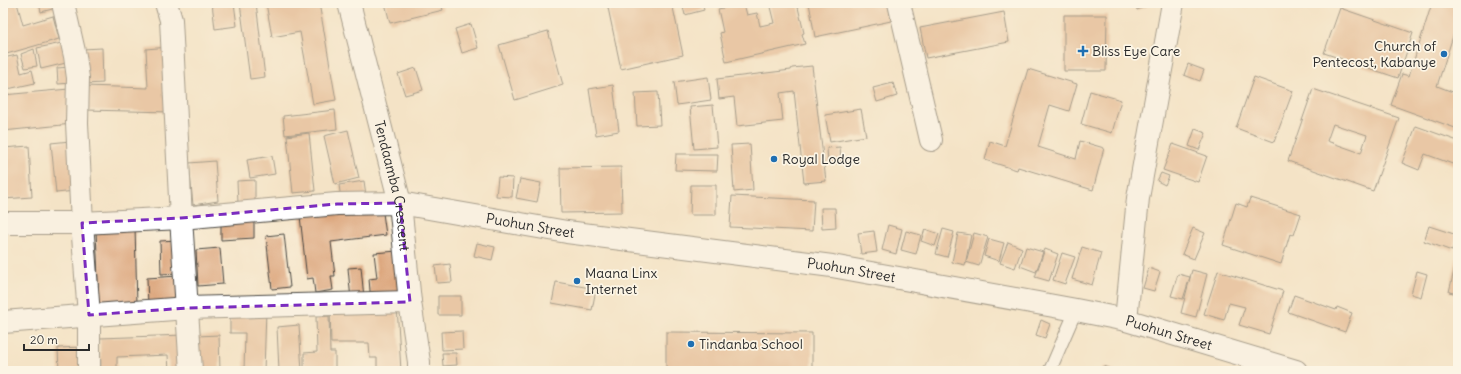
<svg xmlns="http://www.w3.org/2000/svg" width="1461" height="374" font-family="Delius,sans-serif">
<style>
.building{fill:#dca57c;fill-rule:evenodd}
.lines{fill:none;stroke-linecap:round;stroke-linejoin:round}
.service-casing{stroke:#494742;stroke-width:14}
.minor-casing{stroke:#494742;stroke-width:24}
.tertiary-casing{stroke:#494742;stroke-width:24}
.service{stroke:#fff;stroke-width:12}
.minor{stroke:#fff;stroke-width:22}
.tertiary{stroke:#fff;stroke-width:22}
.marked{fill:none;stroke:#7b2cbf;stroke-width:3;stroke-dasharray:8 5;stroke-linejoin:round}
.poi-dot{fill:#1f6fb2;stroke:#fcf5e5;stroke-width:1.5}
.labels{text-anchor:middle;dominant-baseline:central;stroke-width:3.5;stroke-linejoin:round;paint-order:stroke}
.poi-label{font-size:14px;fill:#2b2b2b;stroke:#fcf5e5;text-anchor:start}
.street-label{font-size:14px;fill:#2b2b2b;stroke:#fcf5e5}
</style>
<rect width="100%" height="100%" fill="#fcf5e5"/>
<filter id="ink" filterUnits="userSpaceOnUse"><feTurbulence type="fractalNoise" baseFrequency=".025" numOctaves="2"/><feDisplacementMap in="SourceGraphic" scale="8" xChannelSelector="R" yChannelSelector="G"/><feConvolveMatrix kernelMatrix="1 2 1 2 8 2 1 2 1" color-interpolation-filters="sRGB"/></filter>
<filter id="wash" filterUnits="userSpaceOnUse"><feTurbulence type="fractalNoise" baseFrequency=".012" numOctaves="4" result="noise"/><feDisplacementMap in="SourceGraphic" scale="16" xChannelSelector="R" yChannelSelector="G"/><feGaussianBlur stdDeviation="0.9" result="paint"/><feColorMatrix in="noise" values="0 0 0 0 0 0 0 0 0 0 0 0 0 0 0 0 0 1.4 0 .05"/><feComposite in="paint" operator="in"/></filter>
<g filter="url(#wash)">
<rect width="100%" height="100%" fill="#f4e3c6"/>
<g id="blocks">
<path class="building" d="M3 3H17L23 25 53 16 59 39 3 55Z
M39 3H59L60 7 41 12Z
M212 3H234L237 26 215 29Z
M240 3H256L265 77 250 79Z
M266 3H319L336 100 313 104 300 32 272 37Z
M385 3H441L443 10 390 23Z
M607 3H672L683 55 621 69Z
M682 3H702L704 10 685 15Z
M769 3H797L804 33 802 34 805 44 726 62 720 33 723 32 718 9 744 4 747 15 757 13 760 26 774 23Z
M809 3H888L891 21 815 37Z
M913 3H928V4L914 7Z
M1135 3H1154L1137 10Z
M1432 3H1458V34L1454 33 1437 86 1458 94V129L1391 105 1402 74 1409 76Z
M1340 8 1413 33 1398 78 1324 53Z
M1004 12 1009 42 926 58 920 28Z
M1064 15H1107L1106 71H1064Z
M471 24 478 48 462 53 455 29Z
M548 31 563 85 515 100 499 45Z
M62 43 66 63 41 69 37 48Z
M169 47 171 112 86 110 85 86 148 88 146 49Z
M102 48 103 83 85 84 83 49Z
M34 49 37 66 25 68 21 54Z
M17 55 21 73 32 70 35 83 3 90V58Z
M1188 64 1204 70 1200 81 1184 75Z
M812 66 826 181 804 183 794 91 780 93 783 121 737 126 734 97 719 99 717 79 791 70 792 68Z
M71 67 72 83 58 84 57 68Z
M416 68 423 90 405 95 398 74Z
M1028 69 1077 84 1069 111 1050 105 1038 147 1076 159 1080 141 1104 148 1093 190 1018 167 1017 170 985 160 990 141 1005 146Z
M708 77 711 100 677 105 674 82Z
M1254 77 1293 91 1274 142 1236 128Z
M893 83 897 96 877 102 873 88Z
M613 85 619 131 596 135 589 89Z
M69 89 72 124 3 131V95Z
M1313 89 1399 118 1373 191 1288 161ZM1333 124 1367 135 1361 153 1327 141Z
M1090 91 1121 100 1112 133 1081 124Z
M658 92 660 125 637 126 635 93Z
M713 105 717 147 694 149 690 107Z
M861 109 866 136 830 142 825 115Z
M335 110 337 129 285 135 283 116Z
M1416 126 1458 141V166L1425 154 1419 170 1402 163Z
M1195 129 1206 133 1199 150 1189 146Z
M348 130 359 178 335 184 324 136Z
M309 133 315 191 293 193 287 136Z
M70 141 75 191 56 193 51 143Z
M750 144 753 190 734 192 731 145Z
M1173 144 1207 156 1198 182 1163 170Z
M29 146 32 197 3 199V148Z
M840 147 841 163 828 164 827 148Z
M676 154H718L717 171 675 170Z
M272 156 275 174 250 178 247 160Z
M215 161 218 201 193 205 189 163Z
M621 167 622 212 561 213 560 168Z
M1161 173 1169 176 1165 185 1157 181Z
M498 177 513 178 512 197 496 196Z
M520 179 541 183 537 202 516 198Z
M255 180V202L238 203 237 181Z
M364 181 366 195 341 199 339 185Z
M691 185H716V215H690Z
M732 196 814 200 812 231 730 227Z
M1250 198 1301 214 1294 235 1290 234 1281 264 1223 245 1236 203 1247 207Z
M382 206 386 235 331 242 335 276H331L333 290 315 293 313 278 307 279 300 216Z
M821 208H835L836 228 822 229Z
M254 219V238L221 240V221Z
M888 225 902 229 896 254 882 250Z
M1429 226 1457 235 1452 251 1424 241Z
M135 227 137 305 99 308 96 229Z
M1193 228 1205 233 1194 259 1182 254Z
M925 229 939 234 935 246 921 241Z
M943 229 954 232 947 257 936 254Z
M874 231 877 252 861 254 858 233Z
M906 231 921 235 916 254 901 250Z
M958 233 971 235 965 265 952 262Z
M974 233 988 237 979 266 966 262Z
M284 234 290 287 272 289 266 236Z
M989 239 1004 243 999 261 984 256Z
M177 240 178 273 161 274 160 241Z
M1008 242 1022 248 1015 268 1000 263Z
M477 243 495 247 492 260 474 256Z
M1026 247 1043 252 1036 272 1020 266Z
M1082 247 1101 253 1092 285 1072 279Z
M220 248 223 284 198 286 196 250Z
M1045 249 1058 254 1049 281 1035 277Z
M397 251 402 298 371 302 369 279 377 278 374 253Z
M1062 253 1075 257 1065 284 1053 280Z
M1457 258H1458V294L1449 292Z
M450 264 452 282 437 283 435 266Z
M361 267 364 298 351 300 348 268Z
M1149 268 1160 272 1154 291 1143 288Z
M1192 270 1207 274 1196 317 1181 313Z
M1218 271 1283 291 1269 334 1239 325 1245 307 1229 303 1224 320 1204 314Z
M1417 271 1427 274 1421 297 1411 294Z
M1178 274 1190 277 1183 299 1171 296Z
M178 276 179 304 148 305 147 278Z
M556 282 596 289 592 310 552 303Z
M1294 295 1336 310 1337 307 1352 313 1345 332 1288 312Z
M438 296H461V315H438Z
M397 306 401 371H377V358H370L369 343H331L330 307Z
M230 310H266L264 371H244L245 333H230Z
M329 316 330 352H335V371H304V353L317 352 316 317Z
M1041 320 1050 324 1045 338 1036 335Z
M299 325 302 371H279L277 327Z
M462 331 463 349 442 350 441 332Z
M666 332 812 333V370H666Z
M185 335 186 371H169L168 355 117 357V371H101L100 338Z
M219 335 220 371H198L197 336Z
M83 347 84 371H59L58 348Z
M442 353H456L457 365 443 366Z
M1103 366 1116 371H1101Z
M443 369H456V371H443Z"/>
</g>
</g>
<g filter="url(#ink)">
<use href="#blocks" fill-opacity="0" stroke="#494742" stroke-width="1"/>
<g class="lines">
<g class="service-casing">
<path id="service" d="M1049 371 1051 368 1076 310"/>
</g>
<g class="minor-casing">
<g id="minor">
<path d="M63 3 75 56 78 78 77 123 82 223 89 315V371"/>
<path d="M166 3 171 20 181 218 191 371"/>
<path d="M899 3 931 140"/>
<path id="s1" d="M3 223H82L181 218 337 204 400 203 567 232 832 266 1076 310 1126 320 1296 371"/>
<path d="M1126 320 1138 198 1173 3"/>
<path d="M3 322 187 308 410 302"/>
</g>
</g>
<g class="tertiary-casing">
<g id="tertiary">
<path id="s2" d="M349 3 400 203 410 302 419 362V371"/>
</g>
</g>
<use href="#service" class="service"/>
<use href="#minor" class="minor"/>
<use href="#tertiary" class="tertiary"/>
</g>
</g>
<path d="M0 0H1461V374H0ZM400 203 410 302 187 308 89 315 82 223 181 218 337 204Z" fill="#f4e3c6" fill-opacity=".55" fill-rule="evenodd"/>
<path class="marked" d="M400 203 410 302 187 308 89 315 82 223 181 218 337 204Z"/>
<g class="poi-dot">
<path d="M1081 45h4v4h4v4h-4v4h-4v-4h-4v-4h4z"/>
<circle cx="1444" cy="54" r="4"/>
<circle cx="774" cy="159" r="4"/>
<circle cx="577" cy="281" r="4"/>
<circle cx="691" cy="344" r="4"/>
</g>
<g class="labels">
<g class="poi-label">
<text x="1436" y="46" text-anchor="end">Church of<tspan x="1436" dy="16">Pentecost, Kabanye</tspan></text>
<text x="1092" y="51">Bliss Eye Care</text>
<text x="782" y="159">Royal Lodge</text>
<text x="585" y="273">Maana Linx<tspan x="585" dy="16">Internet</tspan></text>
<text x="699" y="344">Tindanba School</text>
</g>
<g class="street-label">
<text stroke="none"><textPath href="#s2" startOffset="188">Tendaamba Crescent</textPath></text>
<text stroke="none"><textPath href="#s1" startOffset="530">Puohun Street</textPath></text>
<text stroke="none"><textPath href="#s1" startOffset="854">Puohun Street</textPath></text>
<text stroke="none"><textPath href="#s1" startOffset="1178">Puohun Street</textPath></text>
</g>
</g>
<rect width="1461" height="374" fill="none" stroke="#fcf5e5" stroke-width="16"/>
<path d="M24 344v6h65v-6" fill="none" stroke="#2b2b2b" stroke-width="2"/>
<text x="30" y="344" font-size="12" fill="#2b2b2b" stroke="#fcf5e5" stroke-width="3" paint-order="stroke">20 m</text>
</svg>
